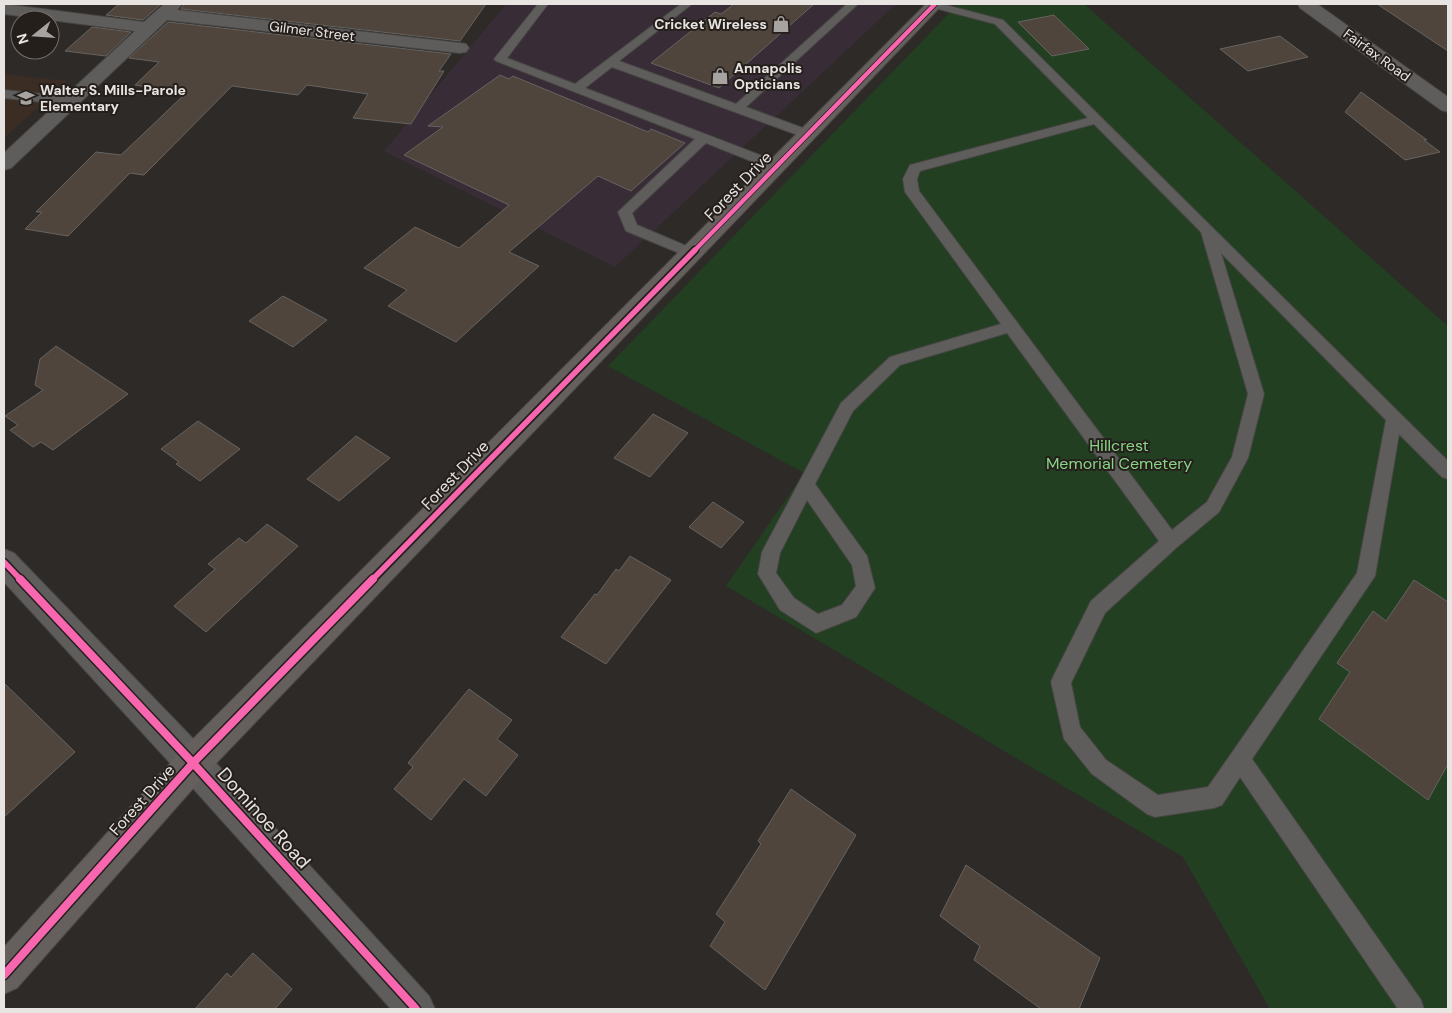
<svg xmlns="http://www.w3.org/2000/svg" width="1452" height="1013" font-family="'DM Sans',sans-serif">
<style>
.commercial{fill:#382c37}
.education{fill:#3c2d24}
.green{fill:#223f21}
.building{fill:#4f453c;stroke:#666361}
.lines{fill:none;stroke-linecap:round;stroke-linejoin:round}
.lane-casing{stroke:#474543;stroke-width:2}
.street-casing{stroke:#474543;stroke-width:2}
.secondary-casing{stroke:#474543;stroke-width:2}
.lane{fill:#5f5d5c;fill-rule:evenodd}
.street{fill:#5f5d5c;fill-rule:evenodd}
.secondary{fill:#65605d;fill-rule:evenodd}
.cycleway-far2-casing{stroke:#251f1c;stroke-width:6}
.cycleway-far1-casing{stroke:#251f1c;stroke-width:9}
.cycleway-casing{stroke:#251f1c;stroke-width:11}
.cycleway-far2{stroke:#f766af;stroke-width:4.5}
.cycleway-far1{stroke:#f766af;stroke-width:5.5}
.cycleway{stroke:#f766af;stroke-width:8}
.labels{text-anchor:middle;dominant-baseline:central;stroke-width:4;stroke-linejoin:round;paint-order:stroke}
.far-poi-label{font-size:14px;font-weight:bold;fill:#e8e4e1;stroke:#251f1c;text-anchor:start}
.far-street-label{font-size:14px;fill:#e8e4e1;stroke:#251f1c}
.street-label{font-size:16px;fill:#e8e4e1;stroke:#251f1c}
.park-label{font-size:16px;fill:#86d685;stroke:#251f1c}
.near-street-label{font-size:19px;fill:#e8e4e1;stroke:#251f1c}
</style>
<rect width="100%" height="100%" fill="#2d2a27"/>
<path class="commercial" d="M506 4H896L615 267 384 151Z"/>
<path class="education" d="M4 74 67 81 4 138Z"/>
<path class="green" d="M958 4H1084L1448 326V1009H1270L1183 857 726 586 804 473 608 366Z"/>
<path class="building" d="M119 4H161L143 20 106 15Z
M184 4H486L460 41 181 9Z
M734 4H814L719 88 651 63 715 12 721 14Z
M1377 4H1448V51Z
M1054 15 1089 49 1052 56 1018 22Z
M168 22 451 54 439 71H444L411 124 353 118 368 94 307 85 298 95 232 86 144 175 130 173 68 236 25 229 42 212H36L96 152 121 155 186 93 135 85 159 62 129 58Z
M92 27 131 32 106 56 65 51Z
M1280 36 1308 57 1248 71 1220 49Z
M500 75 509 79 513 76 648 132 651 129 685 143 631 191 598 176 509 252 539 266 456 342 388 306 407 290 364 268 415 227 459 248 509 205 404 155 443 127 428 126Z
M1361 92 1427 140H1424L1440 152 1405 160 1345 112Z
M283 296 327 320 293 347 249 321Z
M56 346 128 394 53 450 41 442 33 447 10 430 18 425 5 416 43 390 35 385 40 359Z
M653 414 688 433 650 477 614 458Z
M198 421 240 449 200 481 176 464 179 462 161 449Z
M356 436 390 458 339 501 307 479Z
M713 502 744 522 721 548 689 527Z
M267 524 298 546 206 632 174 606 215 569 208 564 239 538 246 543Z
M630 556 671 580 606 664 561 637 595 594 597 595 616 569 619 571Z
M1414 580 1448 602V764L1428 800 1319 719 1350 672 1337 663 1373 611 1386 621Z
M4 683 75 752 4 817Z
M469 689 512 720 497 739 518 755 486 796 464 779 431 820 394 789 413 767 408 763Z
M791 789 856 835 765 990 710 946 725 922 716 914 761 844 758 841Z
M966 865 1100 958 1079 1009H1041L974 960 980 946 940 916Z
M253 953 292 989 275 1009H195L227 973 231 977Z"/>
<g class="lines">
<g class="lane-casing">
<path id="lane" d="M538 4H548L507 58 575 84 681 4H692L619 61 736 104 847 4H858L746 107 811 131 813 134 811 137H803L612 67 585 88 781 163 782 166 781 169H771L706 143 632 213 637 225 696 250 698 253 696 256 691 258 626 231 618 212 695 139 496 61 494 59Z
M926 4H942L1003 20 1448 461V479L1442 477 1399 434 1375 576 1252 759 1421 1000 1424 1009H1398L1240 777 1222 805 1214 808 1155 817 1147 814 1092 774 1064 739 1051 682 1054 675 1091 601 1159 541 1007 333 900 365 853 411 815 484 867 556 875 588 856 617 816 633 780 610 758 574 762 552 841 403 890 357 1001 324 905 192 903 179 910 165 1088 118 995 24 927 6ZM1094 124 1201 232 1248 394 1232 457 1207 502 1172 530 919 191 917 179 920 171ZM1221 253 1386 420 1357 573 1208 787 1158 795 1106 760 1080 727 1071 683 1105 613 1176 548 1219 512 1248 458 1264 394ZM807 500 852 565 856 586 842 605 818 614 794 598 776 573 780 553Z
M4 90 72 97 78 101 72 105 4 98Z"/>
</g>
<g class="street-casing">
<path id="street" d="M4 4 144 22 164 4H182L177 10 460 43 466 44 469 48 466 52 460 53 167 20 11 168 4 170V153L135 31 4 14Z
M1298 4H1317L1448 97V112L1441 110 1300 8Z
M4 549 14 553 205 751 429 996 435 1009H391L181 775 4 582Z"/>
</g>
<g class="secondary-casing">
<path id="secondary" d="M926 4H943L205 775 17 988 4 994V947L181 751Z"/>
</g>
<use href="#lane" class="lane"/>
<use href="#street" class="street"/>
<use href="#secondary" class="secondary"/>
<g class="cycleway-far2-casing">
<path id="cycleway-far2" d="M694 251 935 4"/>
</g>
<g class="cycleway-far1-casing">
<path id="cycleway-far1" d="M4 562 21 580
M372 580 695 250"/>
</g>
<g class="cycleway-casing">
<path id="cycleway" d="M20 579 193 763 416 1009
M4 975 193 763 373 579"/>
</g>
<use href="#cycleway-far2" class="cycleway-far2"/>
<use href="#cycleway-far1" class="cycleway-far1"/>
<use href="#cycleway" class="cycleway"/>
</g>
<defs>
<g id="shop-bare" transform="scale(1.35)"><path d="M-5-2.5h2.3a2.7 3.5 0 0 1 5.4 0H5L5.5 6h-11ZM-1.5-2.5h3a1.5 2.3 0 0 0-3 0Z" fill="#a7a3a0" stroke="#251f1c" stroke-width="2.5" paint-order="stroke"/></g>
<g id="school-bare" transform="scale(1.35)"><path d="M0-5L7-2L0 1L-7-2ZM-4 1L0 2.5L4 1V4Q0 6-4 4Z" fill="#a7a3a0" stroke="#251f1c" stroke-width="2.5" paint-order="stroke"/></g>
</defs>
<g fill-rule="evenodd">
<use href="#shop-bare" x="781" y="24"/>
<use href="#shop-bare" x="720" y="76"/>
<use href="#school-bare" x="26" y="98"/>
</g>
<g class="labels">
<g class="far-poi-label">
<text x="767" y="24" text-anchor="end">Cricket Wireless</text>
<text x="734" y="68">Annapolis<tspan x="734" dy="16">Opticians</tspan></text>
<text x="40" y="90">Walter S. Mills-Parole<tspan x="40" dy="16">Elementary</tspan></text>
</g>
<g class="far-street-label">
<text transform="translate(312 31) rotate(7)">Gilmer Street</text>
<text transform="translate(1377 55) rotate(36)">Fairfax Road</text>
</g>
<g class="street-label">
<text transform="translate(738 186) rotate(-46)">Forest Drive</text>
<text transform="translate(455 475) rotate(-46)">Forest Drive</text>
<text transform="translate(142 800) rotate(-48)">Forest Drive</text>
</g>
<g class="park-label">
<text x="1119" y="445">Hillcrest<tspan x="1119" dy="18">Memorial Cemetery</tspan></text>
</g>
<g class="near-street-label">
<text transform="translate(264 818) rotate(48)">Dominoe Road</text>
</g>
</g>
<rect width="1452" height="1013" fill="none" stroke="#e8e4e1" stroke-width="10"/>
<g transform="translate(35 35) rotate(253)"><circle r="24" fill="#251f1c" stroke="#736e6b"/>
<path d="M0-4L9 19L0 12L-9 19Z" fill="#a7a3a0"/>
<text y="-8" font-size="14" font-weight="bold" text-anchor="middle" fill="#e8e4e1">N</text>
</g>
</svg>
